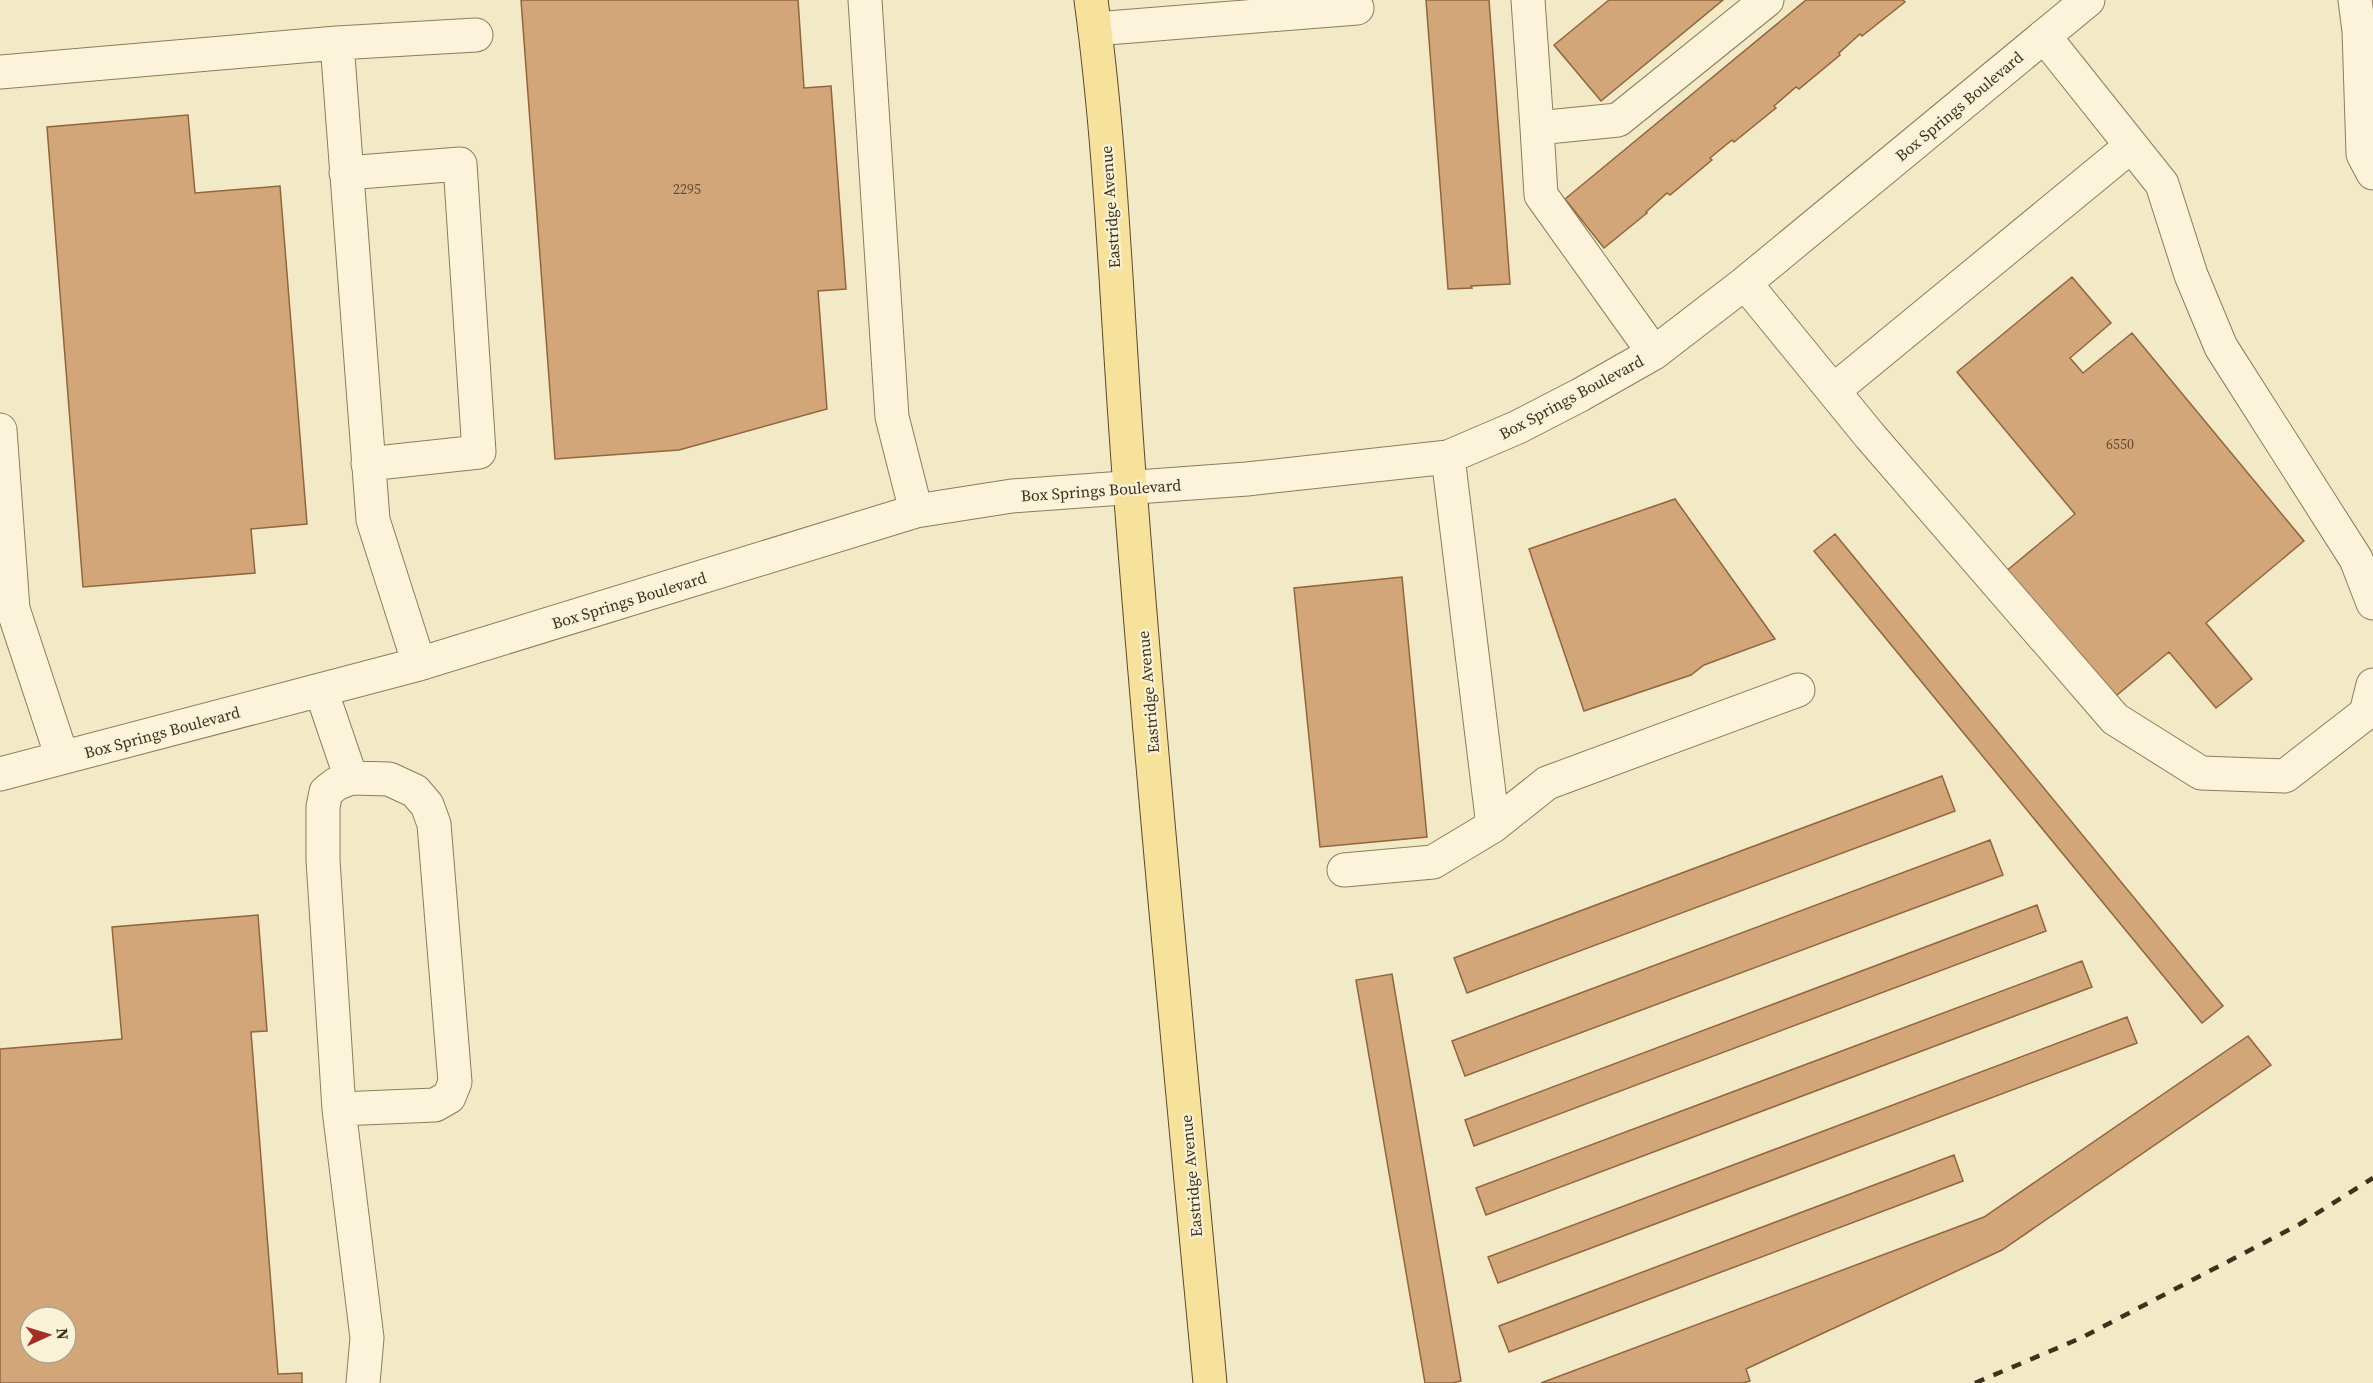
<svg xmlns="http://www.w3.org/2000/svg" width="2373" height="1383" font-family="'Source Serif 4',serif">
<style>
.building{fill:#d3a679;stroke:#91653d;stroke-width:1.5;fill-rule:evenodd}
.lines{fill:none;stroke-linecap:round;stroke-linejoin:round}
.minor-casing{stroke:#8f7b59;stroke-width:35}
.major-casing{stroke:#5d482e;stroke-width:35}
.minor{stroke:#fbf4da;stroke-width:33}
.major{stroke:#f7e29b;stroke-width:33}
.rail{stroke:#3e311e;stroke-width:4.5;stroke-dasharray:10 10;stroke-linecap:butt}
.labels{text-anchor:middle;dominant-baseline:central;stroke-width:4.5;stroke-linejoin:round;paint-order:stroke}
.number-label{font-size:14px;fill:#634e35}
.street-label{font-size:16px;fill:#3e311e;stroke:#f9f2d6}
</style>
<rect width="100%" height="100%" fill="#f2e9c6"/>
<path class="building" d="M521 0H798L804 88 831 86 846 289 818 291 827 409 679 450 555 459Z
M1426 0H1489L1510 284 1471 286 1472 288 1448 289Z
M1609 0H1723L1601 101 1554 45Z
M1806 0H1903L1905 2 1862 36 1860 34 1839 53 1840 55 1799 89 1796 87 1774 106 1776 108 1734 142 1732 140 1710 158 1712 160 1670 195 1667 193 1646 212 1647 213 1604 248 1565 199Z
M188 115 195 193 280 186 307 524 251 529 255 573 83 587 47 127Z
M2072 277 2111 323 2070 358 2083 373 2132 333 2304 541 2206 623 2252 679 2216 708 2169 652 2111 700 2005 572 2075 514 1957 372Z
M1675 499 1775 639 1704 665 1691 675 1584 711 1529 549Z
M1835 534 2223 1006 2202 1023 1814 551Z
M1402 577 1427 837 1320 847 1294 588Z
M1942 776 1955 811 1467 993 1454 958Z
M1990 840 2003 875 1465 1076 1452 1041Z
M2037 905 2046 931 1474 1146 1465 1120Z
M258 915 267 1031 251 1032 278 1374 302 1373V1383H0V1049L122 1039 112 927ZM30 1317H66V1353H30Z
M2082 961 2092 987 1486 1215 1476 1188Z
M1392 974 1461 1381 1452 1383H1425L1356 980Z
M2127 1017 2137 1043 1498 1283 1488 1257Z
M2248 1036 2271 1065 2002 1250 1746 1369 1750 1381 1743 1383H1541L1984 1217Z
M1954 1155 1963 1181 1509 1352 1499 1326Z"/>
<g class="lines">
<g class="minor-casing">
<path id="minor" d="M865 0 892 417 916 511
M1528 0 1537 128
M2355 0 2359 31 2363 154 2373 173
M1095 29 1357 8
M2044 36 2162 184 2191 275 2221 347 2356 559 2373 603
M0 72 337 43
M346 173 460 164 479 452 368 464
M1745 283 1870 436 2115 719 2201 773 2285 776 2366 713 2373 685
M1654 353 1541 195 1537 128 1618 120 1767 0
M1833 391 2131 146
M0 430 13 609 62 757
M1448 457 1493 826 1547 783 1798 690
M419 664 373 520 337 43 476 35
M321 690 351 778
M0 774 419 664 916 511 1012 496 1247 479 1448 457 1518 427 1580 395 1654 353 1745 283 2088 0
M1344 870 1433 862 1493 826
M339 1109 435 1105 449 1097 455 1082 434 824 427 805 415 791 389 779 351 778 336 784 326 792 323 807V860L339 1109 367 1338 363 1383"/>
</g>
<g class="major-casing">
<path id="major" d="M1091 0C1113 161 1117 325 1130 487 1153 786 1182 1084 1210 1383"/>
</g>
<use href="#minor" class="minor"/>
<use href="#major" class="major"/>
<path class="rail" d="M1975 1383 2081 1338 2300 1224 2373 1178"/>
</g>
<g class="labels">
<g class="number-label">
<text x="687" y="189">2295</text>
<text x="2120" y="444">6550</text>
</g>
<g class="street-label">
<text transform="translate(1959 106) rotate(-40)">Box Springs Boulevard</text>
<text transform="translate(1110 207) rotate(-94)">Eastridge Avenue</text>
<text transform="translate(1571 397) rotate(-28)">Box Springs Boulevard</text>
<text transform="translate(1101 490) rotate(-4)">Box Springs Boulevard</text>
<text transform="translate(629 600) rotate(-17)">Box Springs Boulevard</text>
<text transform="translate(1148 692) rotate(-95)">Eastridge Avenue</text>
<text transform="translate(162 732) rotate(-15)">Box Springs Boulevard</text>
<text transform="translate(1191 1176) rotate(-95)">Eastridge Avenue</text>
</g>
</g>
<g transform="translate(48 1335) rotate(86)"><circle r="28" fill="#f9f2d6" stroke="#aea58c" stroke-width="1.5"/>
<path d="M0-4.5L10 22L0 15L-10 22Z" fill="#a42e24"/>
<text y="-9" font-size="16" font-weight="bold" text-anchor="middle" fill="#3e311e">N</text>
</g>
</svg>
